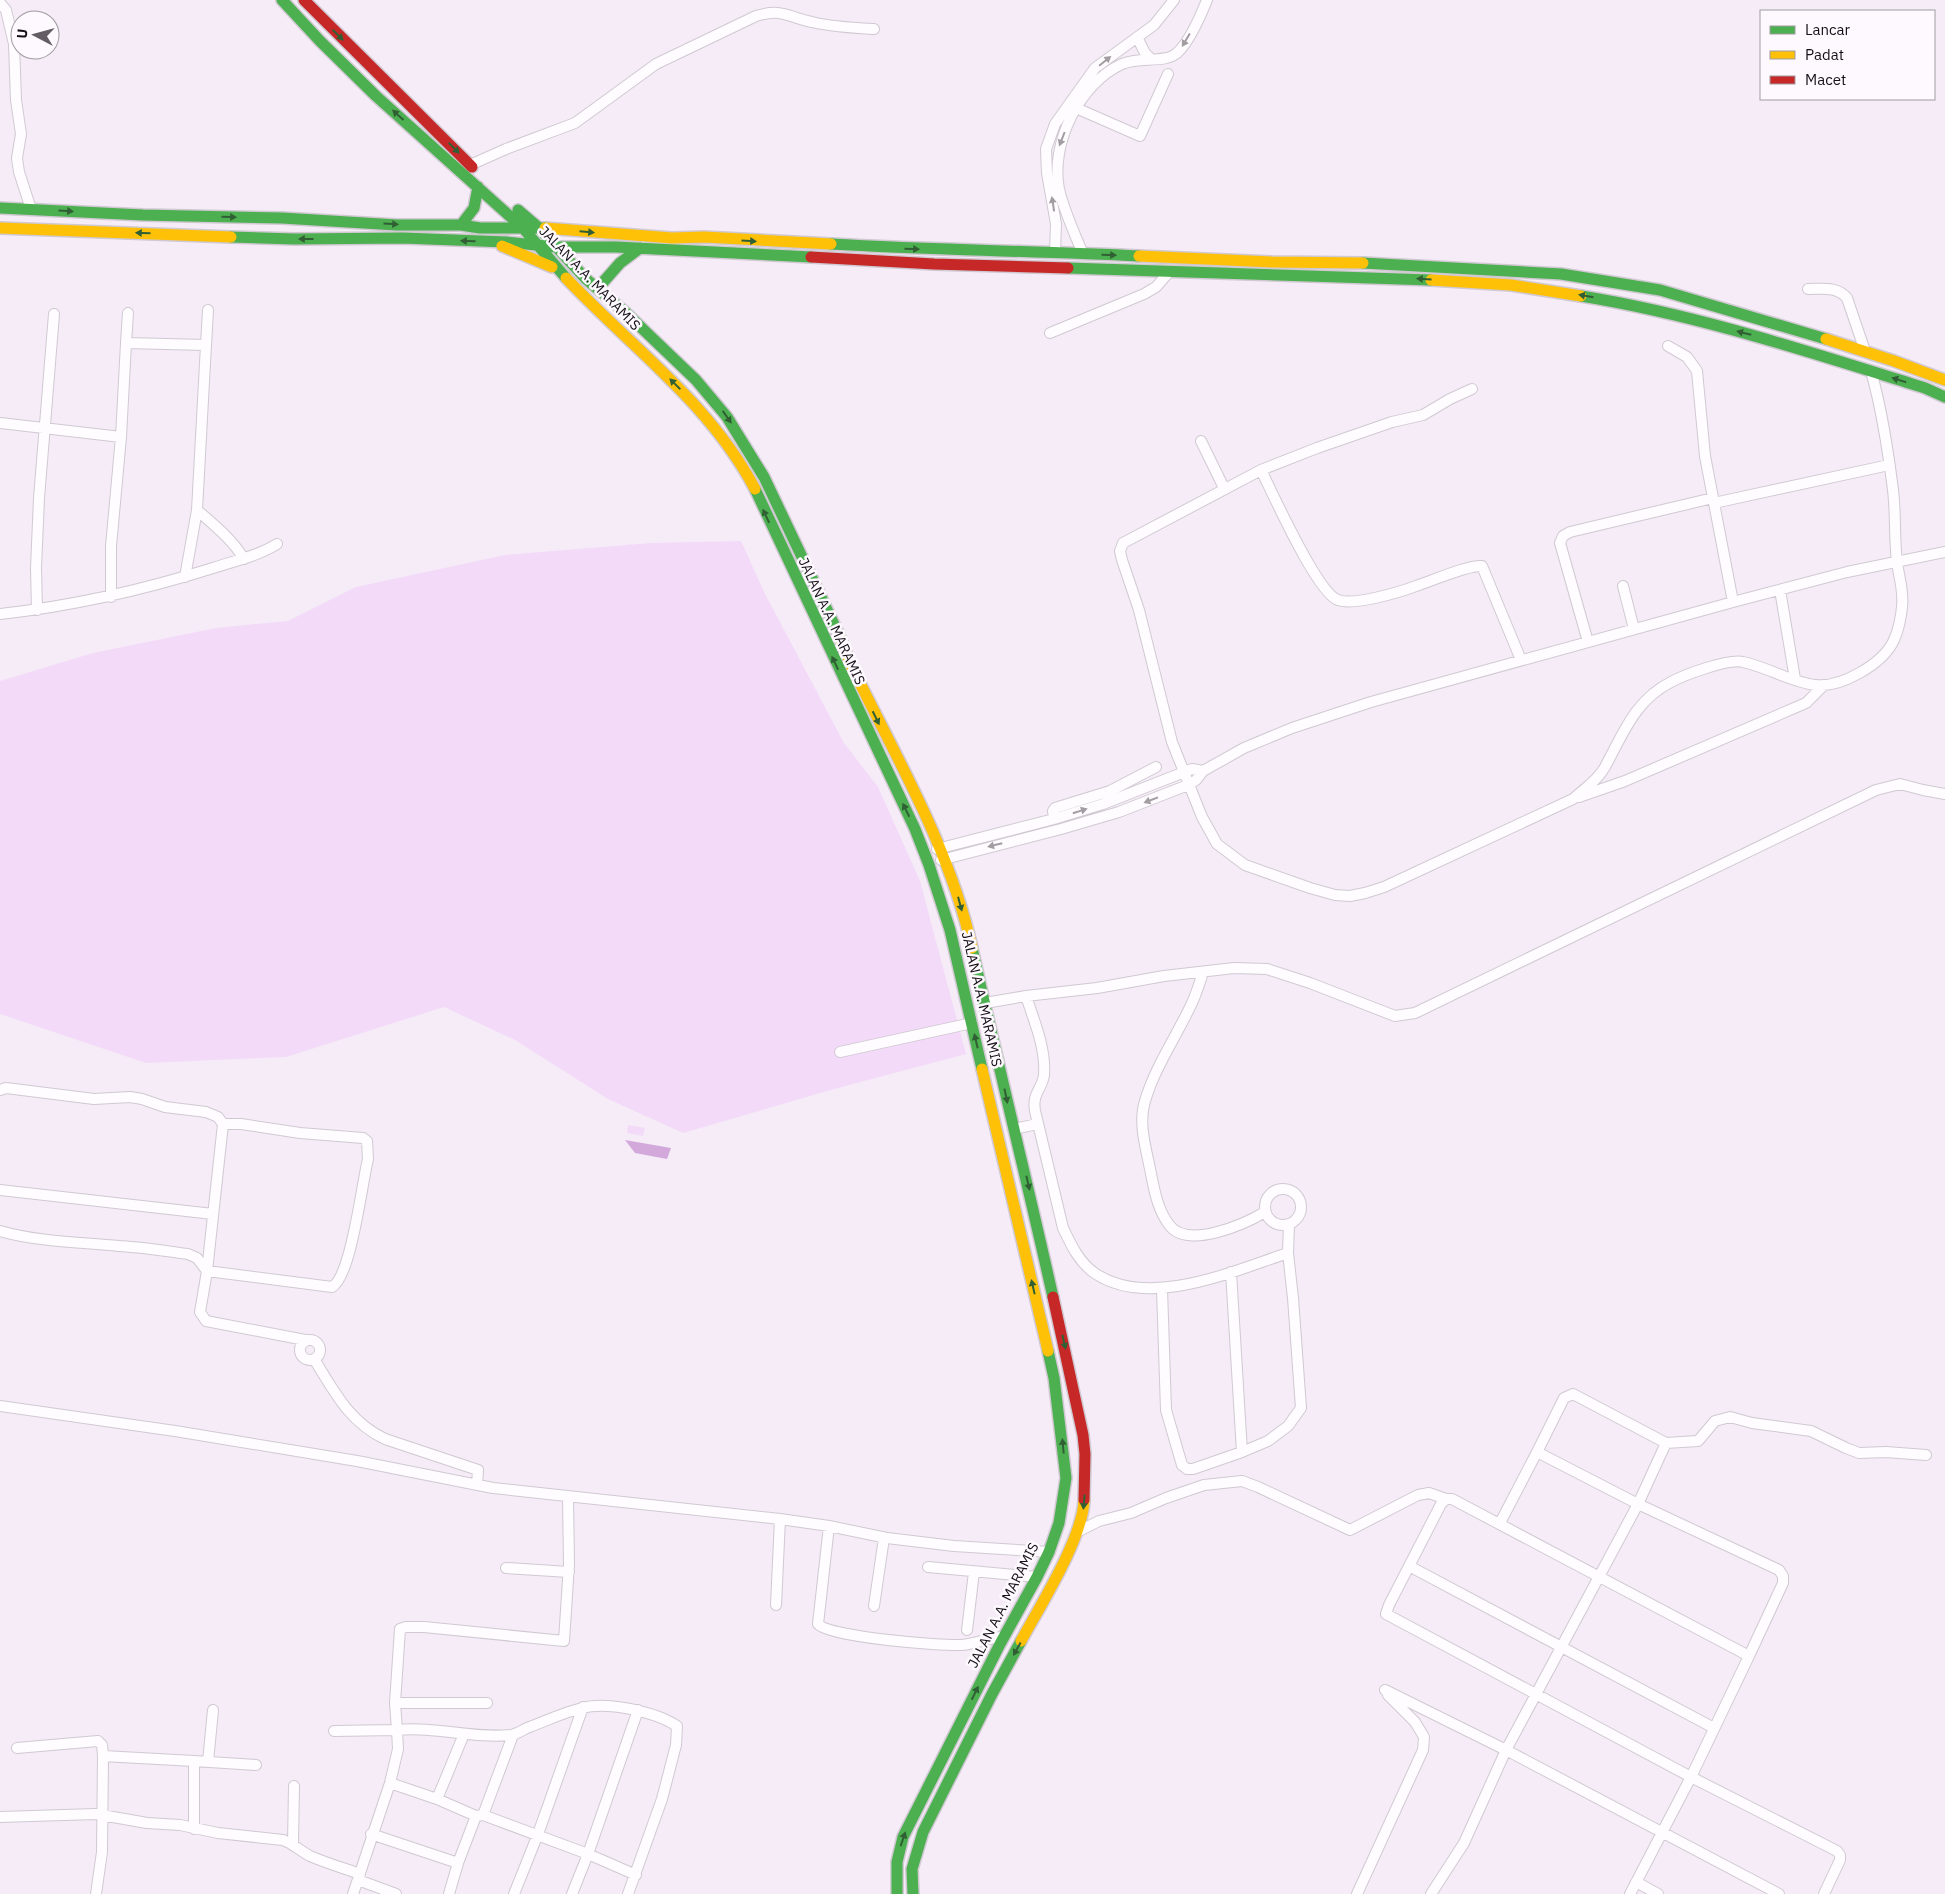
<svg xmlns="http://www.w3.org/2000/svg" width="1945" height="1894" font-family="'IBM Plex Sans',sans-serif">
<style>
.green{fill:#f3daf8}
.water{fill:#d3a9dc}
.lines{fill:none;stroke-linecap:round;stroke-linejoin:round}
.street-casing{stroke:#d0c9d2;stroke-width:12}
.fast-casing{stroke:#d0c9d2;stroke-width:14}
.slow-casing{stroke:#d0c9d2;stroke-width:14}
.jam-casing{stroke:#d0c9d2;stroke-width:14}
.street{stroke:#fefcfe;stroke-width:10}
.fast{stroke:#4caf50;stroke-width:11}
.slow{stroke:#ffc107;stroke-width:11}
.jam{stroke:#c62828;stroke-width:11}
.oneway{fill:#305f33}
.oneway2{fill:#a19da1}
.labels{text-anchor:middle;dominant-baseline:central;stroke-width:5;stroke-linejoin:round;paint-order:stroke}
.street-label{font-size:14px;fill:#150f16;stroke:#fdf9fe}
</style>
<rect width="100%" height="100%" fill="#f5ecf7"/>
<path class="green" d="M741 541 765 594 844 743 878 787 920 881 966 1054 834 1089 683 1133 608 1099 515 1040 444 1007 286 1057 146 1063 0 1014V681L93 653 216 628 288 621 356 587 505 555 651 543Z
M628 1125 645 1128 643 1136 627 1133Z"/>
<path class="water" d="M625 1140 671 1148 667 1159 635 1153Z"/>
<g class="lines">
<g class="street-casing">
<path id="street" d="M0 3 6 10 14 44 16 100 21 134 17 158 19 172 31 209
M1137 37 1145 53 1150 58
M1076 108 1140 136 1168 74
M470 165 506 149 575 123 656 64 756 16C783 8 787 17 812 22 832 27 854 28 874 29
M1055 252 1056 224 1047 173 1046 149 1055 124 1095 68 1154 25 1174 0
M1083 254C1074 232 1064 211 1059 189 1050 143 1080 83 1122 64 1140 56 1164 64 1177 53 1189 42 1201 15 1207 0
M1808 289C1822 289 1837 286 1847 298L1865 351
M1050 333 1144 294 1156 287 1170 271
M126 343 128 313
M1668 346 1687 357 1697 371 1705 456 1733 602
M1472 389 1450 399 1423 415 1392 422 1317 448 1261 470 1123 543 1120 551 1122 560 1139 610 1172 742 1202 817 1217 844 1245 865 1310 888 1335 895 1350 896 1365 893 1384 887 1573 799C1584 789 1598 780 1605 767 1623 734 1635 700 1671 682 1684 675 1729 658 1743 662 1767 667 1791 682 1815 685 1841 688 1883 664 1894 640 1898 631 1901 617 1902 607 1904 591 1899 578 1897 562 1894 538 1896 514 1893 490 1888 450 1882 410 1871 371
M0 423 121 437 126 343 206 345 208 310
M1201 441 1224 488
M1261 470C1273 494 1317 593 1338 600 1354 606 1400 592 1416 586 1432 581 1467 565 1482 566L1521 660
M1714 503 1889 465
M197 510C214 525 232 539 244 559
M185 577 197 510 206 345
M1623 586 1634 629
M1780 590 1795 679
M111 597V546L121 437
M37 610 36 568 39 498 54 314
M0 614C73 606 143 590 213 568 234 561 258 556 277 544
M1588 642 1560 543 1563 536 1570 532 1713 498
M1579 797 1625 781 1806 703 1824 685
M1054 819 1053 811 1055 808 1110 791 1156 767
M937 849 1054 819 1103 804 1192 769 1203 771
M941 860 1061 829 1119 812 1188 785 1196 780 1203 771 1244 748 1292 728 1371 702 1733 602 1847 572 1945 552
M1203 973C1199 984 1196 995 1191 1005 1176 1037 1155 1067 1145 1101 1138 1123 1146 1148 1150 1169 1154 1188 1157 1210 1170 1226 1189 1249 1245 1224 1265 1212
M1026 996 1097 988 1164 976 1234 968 1267 969 1310 983 1395 1016 1415 1013 1876 790 1900 784 1923 790 1945 794
M985 1003 1026 996C1034 1021 1046 1048 1044 1075 1042 1090 1032 1092 1035 1111L1063 1228C1071 1245 1080 1264 1096 1274 1150 1309 1233 1271 1288 1253L1289 1224
M840 1052 972 1023
M0 1090 6 1088 94 1099 130 1097 142 1099 165 1107 206 1112 218 1117 223 1124
M1014 1129 1037 1124
M1265 1207a18 18 0 1 1 36 0a18 18 0 1 1-36 0Z
M0 1190 213 1214
M0 1231C39 1242 79 1242 119 1246 142 1247 165 1251 188 1254L197 1258 207 1271
M207 1271 223 1124H241L300 1133 363 1138 367 1141 368 1159C362 1183 351 1277 332 1287L207 1271 200 1312 206 1321 305 1340
M1231 1272 1242 1452
M1162 1289 1166 1410 1182 1465 1187 1469H1193L1242 1452 1268 1441 1288 1426 1301 1408 1293 1298 1288 1253
M300 1350a10 10 0 1 1 20 0a10 10 0 1 1-20 0Z
M314 1359C334 1391 349 1422 385 1439L478 1470 477 1485
M0 1406 175 1431 357 1461 493 1488 780 1519 829 1526 887 1538 954 1546 1049 1552
M1666 1443 1698 1441 1715 1421 1730 1417 1752 1423 1811 1431 1846 1448 1859 1453 1886 1452 1926 1455
M1500 1523 1537 1452 1638 1504 1779 1570 1783 1576V1583L1749 1656
M829 1526 818 1624C828 1637 941 1646 962 1645 976 1644 989 1637 1004 1637
M1077 1532 1099 1521 1131 1513 1166 1498 1204 1485 1242 1481 1258 1487 1350 1530 1418 1495 1429 1493 1446 1499
M1409 1566 1714 1728
M928 1567 1037 1577
M506 1568 569 1572
M776 1605 780 1519
M874 1606 884 1538
M967 1630 974 1572
M1385 1690 1506 1750 1779 1894
M487 1703H395L400 1629 406 1627H424L564 1641 569 1564 568 1497
M334 1731 397 1730 395 1703
M17 1748 98 1741 102 1745 103 1756
M194 1761 256 1765
M208 1762 213 1710
M390 1783 437 1799 476 1816 483 1815 588 1854 636 1875
M437 1799 464 1734
M483 1815 513 1735
M0 1817 96 1814 147 1823 180 1825 218 1833 283 1840C294 1844 300 1851 310 1856 326 1863 343 1868 360 1874
M371 1834 458 1863
M293 1843 294 1786
M358 1880 396 1894
M1636 1882 1658 1894
M96 1894 102 1852 103 1756 194 1761V1829
M353 1894 390 1783 398 1749 397 1730C436 1726 473 1739 511 1735 518 1734 525 1728 532 1726 548 1720 565 1712 582 1708 607 1701 656 1712 677 1726L676 1745 662 1799 628 1894
M449 1894 458 1863 476 1816
M514 1894 538 1834 583 1707
M572 1894 588 1854 638 1710
M1357 1894 1423 1750 1424 1737 1415 1722 1388 1695
M1431 1894 1464 1843 1506 1750 1638 1504 1666 1443 1573 1394 1564 1398 1537 1452
M1630 1894 1691 1777 1749 1656 1452 1499H1446L1441 1504 1389 1605 1386 1614 1691 1777 1837 1851 1840 1855V1860L1824 1894"/>
</g>
<g class="fast-casing">
<path id="fast" d="M282 0 320 41 376 96 523 228 566 278
M0 208 143 215 282 218 397 225H461L480 228H545
M518 210 539 228 586 279 625 312 696 380 727 417 764 477 839 635
M461 225 474 208 478 187
M231 237 294 239 403 238 506 242 556 247H616L811 257
M831 244C934 250 1037 251 1139 256
M1363 263 1561 274 1660 290 1826 339
M1068 268 1431 280
M598 288 620 263 640 248
M1581 296C1699 315 1812 353 1925 388L1945 397
M755 489 915 829 929 865 950 930 982 1069
M972 948C998 1065 1027 1181 1053 1297
M897 1894V1862L903 1837 1000 1644 1037 1577 1049 1552 1059 1523 1066 1478 1054 1378 1048 1351
M913 1894 912 1869 923 1832 992 1694 1021 1641"/>
</g>
<g class="slow-casing">
<path id="slow" d="M0 228 231 237
M545 228 672 238 704 237 831 244
M502 246 552 267
M1139 256 1272 262 1363 263
M566 278C631 347 710 403 755 489
M1431 280 1511 285 1581 296
M1826 339 1894 361 1945 380
M839 635 851 665C896 757 950 848 972 948
M982 1069 1048 1351
M1021 1641C1040 1606 1083 1538 1084 1500"/>
</g>
<g class="jam-casing">
<path id="jam" d="M304 0 472 167
M811 257 934 264 1068 268
M1053 1297 1083 1435 1085 1454 1084 1500"/>
</g>
<use href="#street" class="street"/>
<use href="#fast" class="fast"/>
<use href="#slow" class="slow"/>
<use href="#jam" class="jam"/>
</g>
<defs><path id="oneway-solid" d="M-6-.8H1V-3.2L6.5 0L1 3.2V.8H-6Z" transform="scale(1.25)"/></defs>
<g class="oneway">
<use href="#oneway-solid" transform="translate(338 35) rotate(44)"/>
<use href="#oneway-solid" transform="translate(398 115) rotate(-138)"/>
<use href="#oneway-solid" transform="translate(454 148) rotate(45)"/>
<use href="#oneway-solid" transform="translate(66 211) rotate(4)"/>
<use href="#oneway-solid" transform="translate(229 217) rotate(1)"/>
<use href="#oneway-solid" transform="translate(391 224) rotate(3)"/>
<use href="#oneway-solid" transform="translate(587 232) rotate(5)"/>
<use href="#oneway-solid" transform="translate(143 233) rotate(-178)"/>
<use href="#oneway-solid" transform="translate(306 239) rotate(180)"/>
<use href="#oneway-solid" transform="translate(468 241) rotate(-178)"/>
<use href="#oneway-solid" transform="translate(749 241) rotate(3)"/>
<use href="#oneway-solid" transform="translate(912 249) rotate(2)"/>
<use href="#oneway-solid" transform="translate(1109 255) rotate(2)"/>
<use href="#oneway-solid" transform="translate(1424 279) rotate(-177)"/>
<use href="#oneway-solid" transform="translate(1586 296) rotate(-170)"/>
<use href="#oneway-solid" transform="translate(1744 333) rotate(-166)"/>
<use href="#oneway-solid" transform="translate(1899 380) rotate(-163)"/>
<use href="#oneway-solid" transform="translate(675 384) rotate(-135)"/>
<use href="#oneway-solid" transform="translate(727 417) rotate(55)"/>
<use href="#oneway-solid" transform="translate(766 516) rotate(-115)"/>
<use href="#oneway-solid" transform="translate(835 663) rotate(-115)"/>
<use href="#oneway-solid" transform="translate(876 718) rotate(64)"/>
<use href="#oneway-solid" transform="translate(906 810) rotate(-116)"/>
<use href="#oneway-solid" transform="translate(960 904) rotate(75)"/>
<use href="#oneway-solid" transform="translate(976 1041) rotate(-103)"/>
<use href="#oneway-solid" transform="translate(1006 1096) rotate(78)"/>
<use href="#oneway-solid" transform="translate(1028 1183) rotate(77)"/>
<use href="#oneway-solid" transform="translate(1033 1287) rotate(-103)"/>
<use href="#oneway-solid" transform="translate(1064 1342) rotate(77)"/>
<use href="#oneway-solid" transform="translate(1063 1446) rotate(-95)"/>
<use href="#oneway-solid" transform="translate(1084 1502) rotate(95)"/>
<use href="#oneway-solid" transform="translate(1017 1649) rotate(119)"/>
<use href="#oneway-solid" transform="translate(975 1693) rotate(-64)"/>
<use href="#oneway-solid" transform="translate(903 1839) rotate(-71)"/>
</g>
<g class="oneway2">
<use href="#oneway-solid" transform="translate(1186 40) rotate(121)"/>
<use href="#oneway-solid" transform="translate(1105 61) rotate(-39)"/>
<use href="#oneway-solid" transform="translate(1062 139) rotate(111)"/>
<use href="#oneway-solid" transform="translate(1053 204) rotate(-99)"/>
<use href="#oneway-solid" transform="translate(1151 800) rotate(159)"/>
<use href="#oneway-solid" transform="translate(1080 811) rotate(-17)"/>
<use href="#oneway-solid" transform="translate(995 845) rotate(166)"/>
</g>
<g class="labels">
<g class="street-label">
<text transform="translate(590 278) rotate(46)">JALAN A.A. MARAMIS</text>
<text transform="translate(832 621) rotate(65)">JALAN A.A. MARAMIS</text>
<text transform="translate(982 999) rotate(77)">JALAN A.A. MARAMIS</text>
<text transform="translate(1003 1605) rotate(-63)">JALAN A.A. MARAMIS</text>
</g>
</g>
<rect x="1760" y="10" width="175" height="90" fill="#fdf9fe" stroke="#a09ba1"/>
<rect x="1770" y="26" width="25" height="8" fill="#4caf50" stroke="#a09ba1"/>
<text x="1805" y="35" font-size="15" fill="#150f16">Lancar</text>
<rect x="1770" y="51" width="25" height="8" fill="#ffc107" stroke="#a09ba1"/>
<text x="1805" y="60" font-size="15" fill="#150f16">Padat</text>
<rect x="1770" y="76" width="25" height="8" fill="#c62828" stroke="#a09ba1"/>
<text x="1805" y="85" font-size="15" fill="#150f16">Macet</text>
<g transform="translate(35 35) rotate(276)"><circle r="24" fill="#fdf9fe" stroke="#a09ba1"/>
<path d="M0-4L9 19L0 12L-9 19Z" fill="#635c65"/>
<text y="-8" font-size="14" font-weight="bold" text-anchor="middle" fill="#150f16">U</text>
</g>
</svg>
